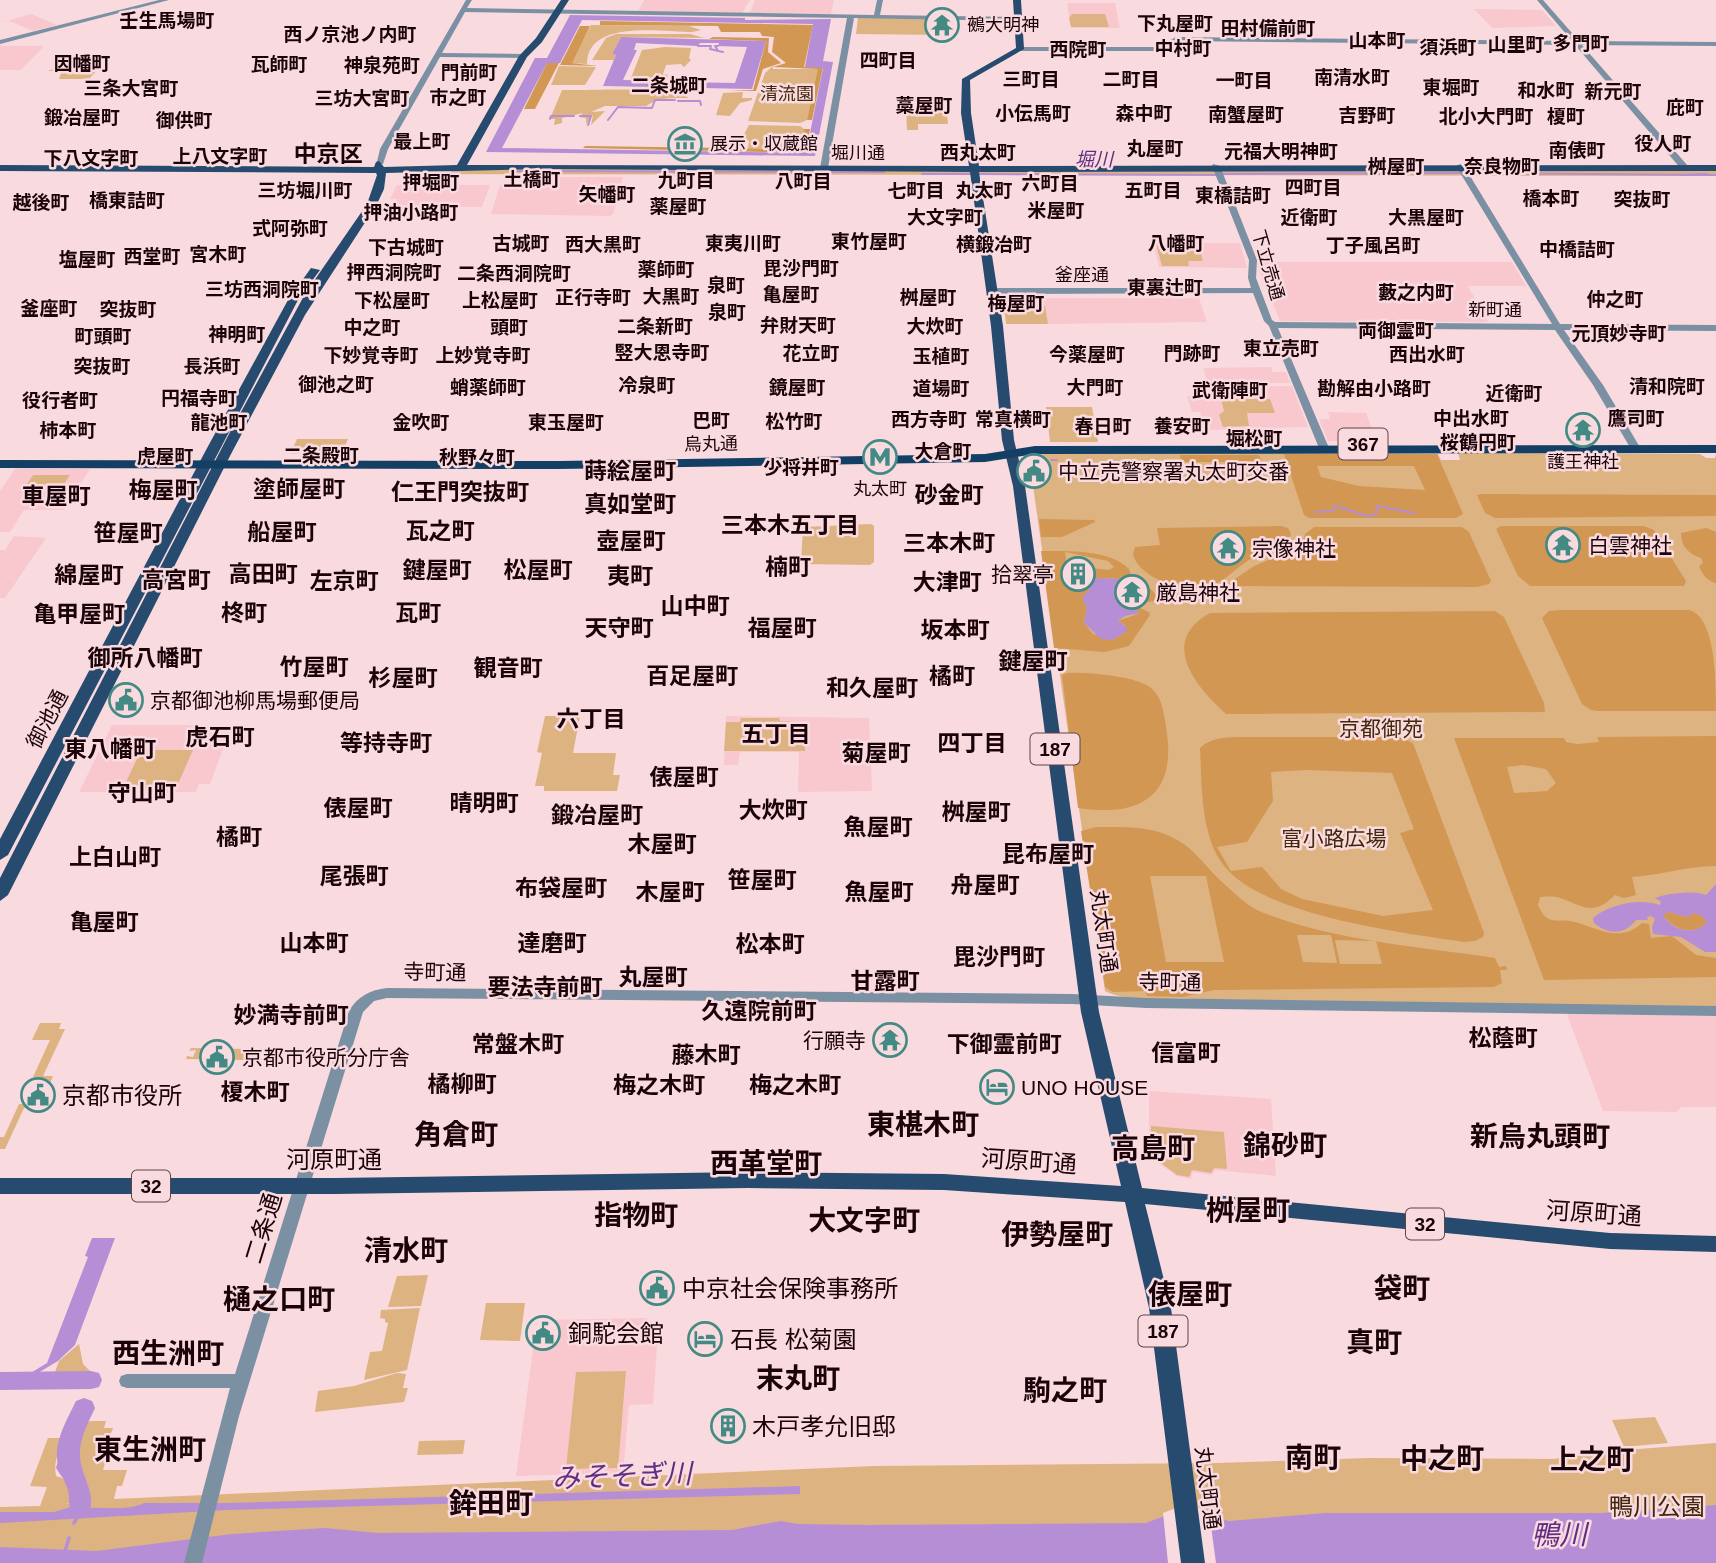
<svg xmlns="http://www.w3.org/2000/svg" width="1716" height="1563" font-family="Helvetica,'Noto Sans JP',sans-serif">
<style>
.built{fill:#f9c8cf}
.green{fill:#deb382}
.forest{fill:#d19753;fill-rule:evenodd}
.water{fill:#b58ed6;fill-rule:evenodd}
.pier{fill:#f9dade}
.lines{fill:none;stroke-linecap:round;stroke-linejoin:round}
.stream-far1{stroke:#b58ed6;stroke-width:2}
.stream{stroke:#b58ed6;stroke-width:3.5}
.river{fill:#b58ed6;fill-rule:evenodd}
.tertiary{fill:#7c90a4;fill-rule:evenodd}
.primary{fill:#274b6e;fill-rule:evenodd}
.trunk{fill:#143f64;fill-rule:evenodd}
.labels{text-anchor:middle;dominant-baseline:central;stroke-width:5;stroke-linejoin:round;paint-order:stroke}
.far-poi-label{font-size:18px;fill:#1b0409;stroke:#f9dade;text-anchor:start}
.far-park-label{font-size:18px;fill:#40290a;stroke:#f9dade}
.far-street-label{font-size:18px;fill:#1b0409;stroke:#f9dade}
.far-neighbourhood-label{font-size:19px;font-weight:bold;fill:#1b0409;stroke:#f9dade}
.far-water-label{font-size:19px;font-style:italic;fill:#602d82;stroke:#f9dade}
.shield{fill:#f9dade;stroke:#5e4449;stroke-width:2}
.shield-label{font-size:19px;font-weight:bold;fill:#1b0409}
.poi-label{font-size:21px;fill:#1b0409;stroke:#f9dade;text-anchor:start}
.street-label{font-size:21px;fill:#1b0409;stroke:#f9dade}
.park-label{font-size:21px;fill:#40290a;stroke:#f9dade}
.far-district-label{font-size:23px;font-weight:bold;fill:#1b0409;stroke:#f9dade}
.neighbourhood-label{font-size:23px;font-weight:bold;fill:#1b0409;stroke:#f9dade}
.near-poi-label{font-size:24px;fill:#1b0409;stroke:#f9dade;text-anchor:start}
.near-street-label{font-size:24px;fill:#1b0409;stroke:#f9dade}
.near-park-label{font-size:24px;fill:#40290a;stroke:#f9dade}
.near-neighbourhood-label{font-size:28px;font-weight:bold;fill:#1b0409;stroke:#f9dade}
.near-water-label{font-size:28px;font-style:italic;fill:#602d82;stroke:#f9dade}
</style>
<rect width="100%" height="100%" fill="#f9dade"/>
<path class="built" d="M644 0H750L742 13 638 11Z
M755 0H834L831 14 750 13Z
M1067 3H1115L1120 28H1071Z
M1474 9 1542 10 1556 26 1492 28Z
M31 14 57 25 33 31 9 21 0 23Z
M0 45 2 46H44L21 70H0Z
M447 177H450L447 185H490L482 207H443L439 216H420L423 206 392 209 397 199H390L397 185H443Z
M546 177H623L613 214 610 216 491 214 500 185H543Z
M1153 243H1240L1247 268 1159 267Z
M1266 262H1512L1526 286H1468L1488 322 1280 321 1259 270 1258 263Z
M1009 298H1199L1207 322 1048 324 1044 306H1004L1003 301Z
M1271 367 1273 372H1286L1290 383H1208L1203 368Z
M1292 386 1308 427 1206 430 1200 412H1192L1187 396 1205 395V391H1214L1213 387Z
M1328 412 1366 413 1376 441H1328L1319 419H1330Z
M15 469H90L64 510H24L10 532H0V491Z
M14 536 46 538 5 598H0V550H5Z
M726 716 869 718 872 791 798 792 799 752H740L738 765H724Z
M112 725H232L210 784H199L196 792H79Z
M1567 1014 1716 1016V1107H1681L1677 1112 1603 1111Z
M1149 1091 1271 1099 1276 1176 1215 1170 1212 1175 1193 1172 1191 1179 1177 1176 1149 1157Z
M648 1318V1323H655L654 1332H658L653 1404 629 1405 623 1473 516 1476 537 1320Z"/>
<path class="green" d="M1072 14H1105L1109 27H1071L1069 18Z
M861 17 940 18 944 20 943 35 856 34 858 18Z
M591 25 689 26 701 30 692 32C662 32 587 19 587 64L571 63Z
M616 34H690L704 38 621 37 612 54 616 55 614 60H592L606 38Z
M665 47 691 48 689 58 691 60 684 67 681 64 666 65 663 74 668 75 667 79 631 78 642 50Z
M79 65H94L90 70H97L89 79H59L62 71H48L58 67Z
M559 66 596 67 585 85H551Z
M773 66V69H819L807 120 800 123 748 121 765 73Z
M562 90C588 91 672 85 689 98 671 98 660 97 646 106H605L591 112 605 111 591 125 593 115 586 124V118L579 117 583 113 562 118V123L554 125 555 119H550Z
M743 92 742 98H752V100L740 103 730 116 716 115 723 93Z
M906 108H946L948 124H918V130H907Z
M749 125 800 126 804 129 800 148H748L749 141 742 138Z
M621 168 991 172 1716 171V176L407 174 505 169Z
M1156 244H1198L1203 261H1188L1189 266H1162Z
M1004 306H1045L1048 324H1006Z
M1221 399H1270L1275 413H1247L1249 426 1223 427 1219 415 1224 411Z
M1046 407H1092L1098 442H1050Z
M297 439H348L343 451 290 454Z
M1047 453 1438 454 1441 460H1460L1458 453 1700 454 1706 458H1715L1716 454V1008L1195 999C1166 996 1131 1004 1105 991L1030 465 1035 457Z
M33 475H70L62 487H25Z
M871 524 874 526V562L870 565 804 564 801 562 803 527Z
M545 716H580L573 753H616L613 775H620L617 791H544V786H535L542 753 537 752Z
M741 718H779L780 721 805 722V751H724L726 722H740Z
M141 750H193L174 793H121Z
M40 1023H61L59 1029H65L43 1076H53L39 1108H24L5 1149H0V1137H4L19 1104H29L41 1077H33L50 1040H32Z
M191 1048 248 1049 244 1060 186 1059 187 1056 193 1057 196 1050 189 1051Z
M1151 1126 1224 1132 1227 1169 1214 1168 1211 1173 1192 1170 1189 1177 1177 1175 1150 1155Z
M428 1275 421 1306 388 1307 397 1276Z
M486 1303H525L520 1341 480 1340Z
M420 1308 407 1370 364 1380 370 1352 382 1351 388 1323 385 1322V1319L380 1318 381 1310Z
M79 1344 83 1364 91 1372H55L59 1361Z
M626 1371 618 1468 566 1469 576 1372Z
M397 1373 406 1374 403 1388H408L404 1402 315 1412 318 1391 354 1386Z
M1655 1417 1668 1443 1624 1447 1612 1420Z
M91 1421H106L104 1428H113L103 1456 107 1457 103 1470H127L122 1486H117L114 1499 874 1466 1216 1463 1369 1458 1553 1459 1613 1451 1716 1443V1563H0V1507L40 1506 47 1487 30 1486 48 1438H64L68 1427 75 1426C66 1445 52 1452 56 1476L74 1482 78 1489V1502L65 1504 85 1502 84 1490 79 1480 82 1475C77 1448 67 1455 80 1424Z
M465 1440 463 1454 417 1455 419 1441Z"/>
<path class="forest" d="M600 21 813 25 804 67H823L812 120H807L818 69 773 67 786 63 772 52 774 37 762 36 760 32H721L718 26 600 25Z
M580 26H590L572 63 598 66 560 65Z
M713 37 769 38 768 52 781 63 763 69 756 91H729L753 90 766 41 709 39Z
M547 63H559L535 109H524Z
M804 129H810L806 153 583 148 585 146 796 149 800 148Z
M1284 454H1437L1463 514 1456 518H1309L1304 515ZM1317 466H1414L1425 490 1359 486 1321 477Z
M1180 455H1259L1262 462H1181Z
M1482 494 1716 495V516L1495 518 1485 513 1477 495Z
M1039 519 1094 520 1095 522 1062 537H1041Z
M1281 526 1288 528 1291 534C1285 549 1268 548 1255 556 1241 564 1230 576 1216 584 1194 596 1139 581 1133 554L1135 547 1160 545 1157 528Z
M1501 526H1644L1654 530 1686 581 1684 586H1530L1518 576 1496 529Z
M1314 527H1462L1469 532 1491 581 1489 584 1477 587 1233 586 1235 579 1254 566 1302 546 1305 534Z
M1706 528 1716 532V583C1708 582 1702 574 1699 566L1703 563 1701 558C1689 554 1681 547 1681 533Z
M1041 551C1066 551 1110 549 1129 569L1133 582C1143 585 1154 587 1157 599L1154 601 1133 605 1149 612 1150 615 1129 646 1105 652 1054 648ZM1065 552 1108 561 1114 567 1109 570 1067 565ZM1093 578 1125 579 1149 592 1146 598 1130 605 1140 613 1118 621 1125 625 1126 632 1112 640 1093 634 1084 623 1087 608 1082 597 1090 590 1081 585Z
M1562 610H1689C1716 617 1716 681 1716 711H1599L1591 710 1582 704 1542 618 1549 611Z
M1495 611 1504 617 1544 703 1545 712 1226 714C1196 687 1158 642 1210 613Z
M1067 673C1085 672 1137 676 1151 688 1162 697 1164 713 1166 727 1178 795 1141 818 1078 808L1062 675Z
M1716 736V866C1687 866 1661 875 1632 877L1636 895 1624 898 1615 895C1584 926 1574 891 1540 897L1538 905C1548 928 1556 917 1575 922 1599 929 1621 943 1642 923L1649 924 1651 938 1672 936 1696 955 1716 958V977L1544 980 1454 738H1564L1566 742 1577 744 1599 742 1597 737ZM1523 765 1546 769 1556 783 1547 791 1514 793 1507 767Z
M1248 737H1399L1413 743 1484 933 1483 937 1475 941 1464 942C1403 933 1265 916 1225 867 1200 837 1202 785 1200 748 1212 736 1232 737 1248 737ZM1305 770 1392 773 1414 829 1400 833 1433 910 1383 916 1302 899 1281 889 1262 867 1231 871 1217 847 1247 842 1273 801 1271 772Z
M1096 827C1124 827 1154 825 1179 841 1195 850 1208 869 1221 881 1233 892 1245 904 1259 911 1328 940 1420 947 1495 958L1499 967 1506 966 1507 970H1500L1502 983 1494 987 1214 990 1183 997 1147 996 1145 991 1113 992 1105 987 1081 831ZM1150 876H1206L1224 962H1166ZM1297 935H1331L1337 963 1303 962ZM1335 940 1376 941 1382 964H1340Z
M1668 912 1687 917 1693 913 1702 915 1707 922C1694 937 1672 929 1663 915Z"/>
<path class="water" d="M570 15 745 18V20L831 19 823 61 833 62 815 156 486 152 535 58H547ZM582 20 813 24 805 67 823 68 806 153 502 148 547 63H560Z
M621 37 766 41 752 89 603 86 616 55 612 54ZM636 43 698 46 700 43H719L718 46 747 47 735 83 678 82 677 85H669V81L623 80 637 50H634Z
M1093 578 1125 579 1149 592 1146 598 1131 605 1140 613 1125 616 1118 621 1127 627 1126 632 1112 640 1101 639 1084 623 1087 608 1082 597 1090 590 1075 580Z
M1716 884V952H1705L1681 937 1653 934 1652 927 1655 919 1651 916 1647 917 1648 920H1636C1626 934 1609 936 1594 923L1593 918C1610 904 1640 898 1660 905L1661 902 1655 898C1667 893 1696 890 1706 895ZM1668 912 1687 917 1693 913 1702 916 1707 922C1694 937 1672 930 1663 915Z
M92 1238H115L75 1345 58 1361 36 1374H29L47 1363 88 1257 85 1256Z
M69 1444 80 1475 76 1480 62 1477 56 1468 62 1447Z
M800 1486V1494L227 1510 0 1523V1512H54L81 1504H85L86 1508C103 1507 129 1511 144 1503H229Z
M1716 1505V1563H0V1547L96 1551 232 1534 325 1528 378 1533 732 1530 781 1521 798 1524 867 1525 1146 1523 1185 1508 1229 1521 1326 1513H1602Z"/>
<path class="pier" d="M1186 1504 1209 1511 1216 1563H1168L1163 1513Z"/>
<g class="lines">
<path class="stream-far1" d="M698 46H711L710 49 723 52
M717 49 715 46H718
M678 101H700L701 105
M580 116H591L588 125
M550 119 551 116H574
M608 120 618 107 652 108 655 100H675
M513 171 884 172
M1468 173 1716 175
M922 174H971
M978 174 1216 175
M1223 174 1461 173
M1680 175 1707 174
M1051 460H1057
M1064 463 1063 468 1079 469
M1315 512 1333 511 1335 506 1368 516 1376 515 1377 506 1414 513
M1068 567H1083"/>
<path class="stream" d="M74 1523 76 1519
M65 1551 69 1538"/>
<path class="river" d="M91 1371 99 1373 102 1380 99 1387 91 1389 0 1390V1372Z
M84 1398 92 1401 95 1408C88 1423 79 1439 80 1456 81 1478 98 1494 88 1516L80 1519 72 1516C68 1507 70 1499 68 1490 65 1481 60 1473 58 1464 53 1442 67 1420 76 1401Z"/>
<path class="tertiary" d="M159 0H169L0 44V40Z
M466 0H472L467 8 874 15 877 0H883L880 15 1019 17 1022 19 1019 21 854 18 828 168 824 170 820 168 847 18 465 12 442 53 523 54 526 56 523 58 440 57 388 149 383 164 376 166 380 149Z
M1537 0H1543L1579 41 1716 42V46L1582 45 1688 166V170H1682L1575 45 1177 41 1157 51H1020L1017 49 1020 47H1156L1176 37 1572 41Z
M1213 164 1220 166 1257 260 1256 278 1272 320 1275 322 1552 324 1456 166 1460 164 1464 166 1560 324 1716 325V331L1564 330 1603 385 1641 449 1636 452 1631 449 1593 385 1555 330 1278 328 1329 448 1324 451 1319 448 1269 326 1264 321 1253 293 992 294 988 291 992 288H1251L1248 278 1249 260 1212 166Z
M387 988 1072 994 1146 998 1716 1006V1016L1146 1008 1072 1004 387 998 374 1001 363 1012 239 1416 202 1563H184L230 1388H127L121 1386 119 1381 121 1376 127 1374H235L349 1011C358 996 370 990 387 988Z"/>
<path class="primary" d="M561 0H569L542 42 527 57 467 165 969 166 961 113 962 79 1016 48 1013 0H1021L1024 49 970 80 971 113 979 166 1716 165V171L979 172 1003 326 1014 440 1025 486 1099 1012 1142 1188 1610 1233 1716 1236V1252L1610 1249 1145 1204 1171 1308 1205 1563H1181L1149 1308 1125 1202 944 1190 748 1188 336 1194H0V1178H336L748 1172 944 1174 1121 1186 1081 1012 1013 486 1002 440 991 326 970 172 539 169 386 173 384 189 377 204 305 315 231 454 8 895 0 901V878L229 434 305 294 367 204 377 175 376 173 0 171V165L374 167 376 162 379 161 384 167 457 165 519 56 536 38Z
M311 268 320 270 298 300 8 855 0 860V839L206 450 288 300Z"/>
<path class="trunk" d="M1716 445V453L1035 454 985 462 559 469 0 468V460L559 461 985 454 1035 446Z"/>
</g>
<defs>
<g id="temple-ring" transform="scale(1.75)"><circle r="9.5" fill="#f9dade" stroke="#438a85" stroke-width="1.5"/><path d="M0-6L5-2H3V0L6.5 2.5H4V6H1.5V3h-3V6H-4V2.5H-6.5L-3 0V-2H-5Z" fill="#438a85"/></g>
<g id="museum-ring" transform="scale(1.75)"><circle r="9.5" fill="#f9dade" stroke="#438a85" stroke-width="1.5"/><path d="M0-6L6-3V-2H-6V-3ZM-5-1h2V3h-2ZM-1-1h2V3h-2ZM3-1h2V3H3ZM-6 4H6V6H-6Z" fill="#438a85"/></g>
<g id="metro-ring" transform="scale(1.75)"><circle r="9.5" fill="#f9dade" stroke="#438a85" stroke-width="1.5"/><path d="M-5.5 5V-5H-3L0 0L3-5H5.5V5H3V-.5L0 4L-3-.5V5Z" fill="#438a85"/></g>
<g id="civic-ring" transform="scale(1.75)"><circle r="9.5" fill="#f9dade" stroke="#438a85" stroke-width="1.5"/><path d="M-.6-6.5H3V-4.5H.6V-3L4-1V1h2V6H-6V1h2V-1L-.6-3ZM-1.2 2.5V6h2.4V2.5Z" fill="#438a85"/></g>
<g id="building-ring" transform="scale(1.75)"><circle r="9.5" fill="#f9dade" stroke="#438a85" stroke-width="1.5"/><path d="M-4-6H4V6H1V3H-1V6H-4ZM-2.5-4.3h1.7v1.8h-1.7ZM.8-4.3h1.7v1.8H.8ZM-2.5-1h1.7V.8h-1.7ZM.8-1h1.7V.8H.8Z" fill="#438a85"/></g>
<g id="hotel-ring" transform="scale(1.75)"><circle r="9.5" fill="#f9dade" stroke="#438a85" stroke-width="1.5"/><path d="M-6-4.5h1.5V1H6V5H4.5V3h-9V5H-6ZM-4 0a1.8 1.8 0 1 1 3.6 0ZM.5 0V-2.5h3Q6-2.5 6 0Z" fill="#438a85"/></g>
</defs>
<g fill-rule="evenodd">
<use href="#temple-ring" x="942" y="25"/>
<use href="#museum-ring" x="685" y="144"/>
<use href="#temple-ring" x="1583" y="430"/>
<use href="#metro-ring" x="880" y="457"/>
<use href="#civic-ring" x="1034" y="471"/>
<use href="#temple-ring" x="1563" y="545"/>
<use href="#temple-ring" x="1228" y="548"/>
<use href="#building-ring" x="1078" y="574"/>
<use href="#temple-ring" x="1132" y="592"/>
<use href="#civic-ring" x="126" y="700"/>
<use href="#temple-ring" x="890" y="1040"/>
<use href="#civic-ring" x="217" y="1057"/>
<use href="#hotel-ring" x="997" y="1087"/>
<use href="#civic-ring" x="38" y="1095"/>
<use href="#civic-ring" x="657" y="1288"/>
<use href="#civic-ring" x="543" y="1333"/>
<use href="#hotel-ring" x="705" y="1339"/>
<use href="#building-ring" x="728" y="1426"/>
</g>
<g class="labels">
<g class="far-poi-label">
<text x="967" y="25">鵺大明神</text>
<text x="710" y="144">展示・収蔵館</text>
<text x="1583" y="462" text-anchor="middle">護王神社</text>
<text x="880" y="489" text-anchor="middle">丸太町</text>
</g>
<g class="far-park-label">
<text x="787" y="94">清流園</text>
</g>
<g class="far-street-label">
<text x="858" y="153">堀川通</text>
<text transform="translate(1268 265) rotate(74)">下立売通</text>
<text x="1082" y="275">釜座通</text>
<text x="1495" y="310">新町通</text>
<text transform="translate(711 444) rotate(-1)">烏丸通</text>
</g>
<g class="far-neighbourhood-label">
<text x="167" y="20">壬生馬場町</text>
<text x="1175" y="23">下丸屋町</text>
<text x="1268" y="28">田村備前町</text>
<text x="350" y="34">西ノ京池ノ内町</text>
<text x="1377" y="40">山本町</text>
<text x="1581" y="43">多門町</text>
<text x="1516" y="44">山里町</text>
<text x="1448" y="47">須浜町</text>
<text x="1183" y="48">中村町</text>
<text x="1078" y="49">西院町</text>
<text x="888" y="60">四町目</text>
<text x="82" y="63">因幡町</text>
<text x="279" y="64">瓦師町</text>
<text x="382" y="65">神泉苑町</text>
<text x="469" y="72">門前町</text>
<text x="1352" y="77">南清水町</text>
<text x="1031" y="79">三町目</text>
<text x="1131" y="79">二町目</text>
<text x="1244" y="80">一町目</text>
<text x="669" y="85">二条城町</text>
<text x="1451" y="87">東堀町</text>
<text x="131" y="88">三条大宮町</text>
<text x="1546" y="90">和水町</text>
<text x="1613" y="91">新元町</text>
<text x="458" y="97">市之町</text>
<text x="362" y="98">三坊大宮町</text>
<text x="924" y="105">藁屋町</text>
<text x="1685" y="107">庇町</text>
<text x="1033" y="113">小伝馬町</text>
<text x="1144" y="113">森中町</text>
<text x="1246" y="114">南蟹屋町</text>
<text x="1367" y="115">吉野町</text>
<text x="1486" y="116">北小大門町</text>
<text x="1566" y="116">榎町</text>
<text x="82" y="117">鍛冶屋町</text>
<text x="184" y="120">御供町</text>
<text x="422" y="141">最上町</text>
<text x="1663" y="143">役人町</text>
<text x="1155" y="148">丸屋町</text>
<text x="1577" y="150">南俵町</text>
<text x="1281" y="151">元福大明神町</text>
<text x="978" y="152">西丸太町</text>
<text x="220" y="156">上八文字町</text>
<text x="91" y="158">下八文字町</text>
<text x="1396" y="166">桝屋町</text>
<text x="1502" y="166">奈良物町</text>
<text x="532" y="179">土橋町</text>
<text x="686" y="180">九町目</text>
<text x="803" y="181">八町目</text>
<text x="431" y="182">押堀町</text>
<text x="1050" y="183">六町目</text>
<text x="1313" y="187">四町目</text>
<text x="305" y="190">三坊堀川町</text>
<text x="916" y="190">七町目</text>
<text x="984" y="190">丸太町</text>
<text x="1153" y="190">五町目</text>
<text x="607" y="194">矢幡町</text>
<text x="1233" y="195">東橋詰町</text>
<text x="1551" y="198">橋本町</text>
<text x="1642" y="199">突抜町</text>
<text x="127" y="200">橋東詰町</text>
<text x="41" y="202">越後町</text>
<text x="678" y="206">薬屋町</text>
<text x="1056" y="210">米屋町</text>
<text x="411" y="212">押油小路町</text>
<text x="945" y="217">大文字町</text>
<text x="1309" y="217">近衛町</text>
<text x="1426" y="217">大黒屋町</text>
<text x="290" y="228">式阿弥町</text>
<text x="869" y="241">東竹屋町</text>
<text x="521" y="243">古城町</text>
<text x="743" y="243">東夷川町</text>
<text x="1176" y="243">八幡町</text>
<text x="603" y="244">西大黒町</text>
<text x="994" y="244">横鍛冶町</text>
<text x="1373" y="245">丁子風呂町</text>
<text x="406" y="247">下古城町</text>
<text x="1577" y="249">中橋詰町</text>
<text x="218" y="254">宮木町</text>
<text x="152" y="256">西堂町</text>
<text x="87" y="259">塩屋町</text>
<text x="801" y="268">毘沙門町</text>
<text x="666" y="269">薬師町</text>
<text x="394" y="272">押西洞院町</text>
<text x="514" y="273">二条西洞院町</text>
<text x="726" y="285">泉町</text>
<text x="1165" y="287">東裏辻町</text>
<text x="262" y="289">三坊西洞院町</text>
<text x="1416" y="292">藪之内町</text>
<text x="791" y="294">亀屋町</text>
<text x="671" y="296">大黒町</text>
<text x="593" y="297">正行寺町</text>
<text x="928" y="297">桝屋町</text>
<text x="1615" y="299">仲之町</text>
<text x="392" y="300">下松屋町</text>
<text x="500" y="300">上松屋町</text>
<text x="1016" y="303">梅屋町</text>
<text x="49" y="308">釜座町</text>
<text x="128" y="309">突抜町</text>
<text x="727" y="312">泉町</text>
<text x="798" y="325">弁財天町</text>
<text x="655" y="326">二条新町</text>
<text x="935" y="326">大炊町</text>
<text x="372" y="327">中之町</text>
<text x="509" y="327">頭町</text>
<text x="1396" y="330">両御霊町</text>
<text x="1619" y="333">元頂妙寺町</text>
<text x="237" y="334">神明町</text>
<text x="103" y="336">町頭町</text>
<text x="1281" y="348">東立売町</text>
<text x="662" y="352">竪大恩寺町</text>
<text x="811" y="353">花立町</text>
<text x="1192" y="353">門跡町</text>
<text x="1087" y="354">今薬屋町</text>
<text x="1427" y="354">西出水町</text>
<text x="371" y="355">下妙覚寺町</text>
<text x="483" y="355">上妙覚寺町</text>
<text x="941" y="356">玉植町</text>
<text x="102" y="366">突抜町</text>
<text x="212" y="366">長浜町</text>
<text x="336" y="384">御池之町</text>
<text x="647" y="385">冷泉町</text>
<text x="1667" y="386">清和院町</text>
<text x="488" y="387">蛸薬師町</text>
<text x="797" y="387">鏡屋町</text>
<text x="1095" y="387">大門町</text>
<text x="941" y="388">道場町</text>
<text x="1374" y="388">勘解由小路町</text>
<text x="1230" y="390">武衛陣町</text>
<text x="1514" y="393">近衛町</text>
<text x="199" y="398">円福寺町</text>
<text x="60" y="400">役行者町</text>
<text x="1471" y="418">中出水町</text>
<text x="1636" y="418">鷹司町</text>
<text x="929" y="419">西方寺町</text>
<text x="1013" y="419">常真横町</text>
<text x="711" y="420">巴町</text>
<text x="794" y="421">松竹町</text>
<text x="219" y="422">龍池町</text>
<text x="421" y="422">金吹町</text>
<text x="566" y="422">東玉屋町</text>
<text x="1103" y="426">春日町</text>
<text x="1182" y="426">養安町</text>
<text x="68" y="430">柿本町</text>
<text x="1254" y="438">堀松町</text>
<text x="1478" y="442">桜鶴円町</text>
<text x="943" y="451">大倉町</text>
<text x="321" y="455">二条殿町</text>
<text x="165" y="456">虎屋町</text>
<text x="477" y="457">秋野々町</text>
<text x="801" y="467">少将井町</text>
</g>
<g class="far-water-label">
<text x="1094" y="159">堀川</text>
</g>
<g class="shield">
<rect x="1338.5" y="428.5" width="49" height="31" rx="5"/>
<rect x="1030.5" y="733.5" width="49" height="31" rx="5"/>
<rect x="132" y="1170.5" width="38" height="31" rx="5"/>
<rect x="1406" y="1208.5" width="38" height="31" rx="5"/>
<rect x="1138.5" y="1315.5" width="49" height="31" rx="5"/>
</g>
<g class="shield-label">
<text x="1363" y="444">367</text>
<text x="1055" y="749">187</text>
<text x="151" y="1186">32</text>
<text x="1425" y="1224">32</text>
<text x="1163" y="1331">187</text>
</g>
<g class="poi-label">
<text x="1058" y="471">中立売警察署丸太町交番</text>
<text x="1588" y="545">白雲神社</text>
<text x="1252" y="548">宗像神社</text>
<text x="1054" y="574" text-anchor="end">拾翠亭</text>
<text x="1156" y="592">厳島神社</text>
<text x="150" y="700">京都御池柳馬場郵便局</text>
<text x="866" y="1040" text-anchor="end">行願寺</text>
<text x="242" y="1057">京都市役所分庁舎</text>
<text x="1021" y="1087">UNO HOUSE</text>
</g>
<g class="street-label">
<text transform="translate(47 719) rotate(-62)">御池通</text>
<text transform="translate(1104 931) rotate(82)">丸太町通</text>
<text transform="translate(435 972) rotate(1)">寺町通</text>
<text transform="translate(1170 982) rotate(1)">寺町通</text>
<text transform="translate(1208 1488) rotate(83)">丸太町通</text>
</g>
<g class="park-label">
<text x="1381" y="728">京都御苑</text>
<text x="1334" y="838">富小路広場</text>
</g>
<g class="far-district-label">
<text x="328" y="154">中京区</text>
</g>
<g class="neighbourhood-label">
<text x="630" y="471">蒔絵屋町</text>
<text x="299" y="489">塗師屋町</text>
<text x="163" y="490">梅屋町</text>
<text x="460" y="492">仁王門突抜町</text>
<text x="949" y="495">砂金町</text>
<text x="56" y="496">車屋町</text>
<text x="630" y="504">真如堂町</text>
<text x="790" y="525">三本木五丁目</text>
<text x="440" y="531">瓦之町</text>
<text x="282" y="532">船屋町</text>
<text x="128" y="533">笹屋町</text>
<text x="631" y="541">壺屋町</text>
<text x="949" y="543">三本木町</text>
<text x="788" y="567">楠町</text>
<text x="437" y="570">鍵屋町</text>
<text x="538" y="570">松屋町</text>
<text x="263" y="574">高田町</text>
<text x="89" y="575">綿屋町</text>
<text x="630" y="576">夷町</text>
<text x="176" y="580">高宮町</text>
<text x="344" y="581">左京町</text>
<text x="947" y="582">大津町</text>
<text x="695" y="606">山中町</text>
<text x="244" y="613">柊町</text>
<text x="418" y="613">瓦町</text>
<text x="79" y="614">亀甲屋町</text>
<text x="619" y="628">天守町</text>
<text x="782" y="628">福屋町</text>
<text x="955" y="630">坂本町</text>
<text x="145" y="658">御所八幡町</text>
<text x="1033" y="661">鍵屋町</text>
<text x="314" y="667">竹屋町</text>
<text x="508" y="668">観音町</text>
<text x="692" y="676">百足屋町</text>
<text x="952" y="676">橘町</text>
<text x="403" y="678">杉屋町</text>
<text x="872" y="688">和久屋町</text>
<text x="591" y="719">六丁目</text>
<text x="776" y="734">五丁目</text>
<text x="220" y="737">虎石町</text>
<text x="386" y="743">等持寺町</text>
<text x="972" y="743">四丁目</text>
<text x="110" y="749">東八幡町</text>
<text x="876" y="753">菊屋町</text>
<text x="684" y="777">俵屋町</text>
<text x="142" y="793">守山町</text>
<text x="484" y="803">晴明町</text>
<text x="358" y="808">俵屋町</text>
<text x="773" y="810">大炊町</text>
<text x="976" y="812">桝屋町</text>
<text x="597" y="815">鍛冶屋町</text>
<text x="878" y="827">魚屋町</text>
<text x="239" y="837">橘町</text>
<text x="662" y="844">木屋町</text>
<text x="1048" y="854">昆布屋町</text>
<text x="115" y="857">上白山町</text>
<text x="354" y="876">尾張町</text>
<text x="762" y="880">笹屋町</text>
<text x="985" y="885">舟屋町</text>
<text x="561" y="888">布袋屋町</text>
<text x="670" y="892">木屋町</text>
<text x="879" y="892">魚屋町</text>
<text x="104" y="922">亀屋町</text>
<text x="314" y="943">山本町</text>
<text x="552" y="943">達磨町</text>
<text x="770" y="944">松本町</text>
<text x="999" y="957">毘沙門町</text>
<text x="653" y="977">丸屋町</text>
<text x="885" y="981">甘露町</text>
<text x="545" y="987">要法寺前町</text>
<text x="759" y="1011">久遠院前町</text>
<text x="291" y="1015">妙満寺前町</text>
<text x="1503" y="1038">松蔭町</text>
<text x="518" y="1044">常盤木町</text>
<text x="1004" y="1044">下御霊前町</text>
<text x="1186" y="1053">信富町</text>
<text x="706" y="1055">藤木町</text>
<text x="462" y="1084">橘柳町</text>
<text x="659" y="1085">梅之木町</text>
<text x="795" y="1085">梅之木町</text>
<text x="255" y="1092">榎木町</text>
</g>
<g class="near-poi-label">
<text x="62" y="1095">京都市役所</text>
<text x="682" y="1288">中京社会保険事務所</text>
<text x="568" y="1333">銅駝会館</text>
<text x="730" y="1339">石長 松菊園</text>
<text x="752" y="1426">木戸孝允旧邸</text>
</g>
<g class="near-street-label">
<text x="334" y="1159">河原町通</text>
<text transform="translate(1029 1161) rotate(4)">河原町通</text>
<text transform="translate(1594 1213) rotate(4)">河原町通</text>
<text transform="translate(263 1228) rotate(-73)">二条通</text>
</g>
<g class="near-park-label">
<text x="1657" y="1506">鴨川公園</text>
</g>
<g class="near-neighbourhood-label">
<text x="923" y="1124">東椹木町</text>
<text x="456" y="1134">角倉町</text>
<text x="1540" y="1136">新烏丸頭町</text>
<text x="1285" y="1145">錦砂町</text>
<text x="1153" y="1148">高島町</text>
<text x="766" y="1163">西革堂町</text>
<text x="1248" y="1210">桝屋町</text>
<text x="636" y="1215">指物町</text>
<text x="864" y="1220">大文字町</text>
<text x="1057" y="1234">伊勢屋町</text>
<text x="406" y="1250">清水町</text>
<text x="1402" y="1288">袋町</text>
<text x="1190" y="1294">俵屋町</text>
<text x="279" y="1299">樋之口町</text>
<text x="1374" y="1342">真町</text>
<text x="168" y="1353">西生洲町</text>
<text x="798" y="1378">末丸町</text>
<text x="1065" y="1390">駒之町</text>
<text x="150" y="1449">東生洲町</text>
<text x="1313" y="1457">南町</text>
<text x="1442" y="1458">中之町</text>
<text x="1592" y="1459">上之町</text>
<text x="491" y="1503">鉾田町</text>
</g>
<g class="near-water-label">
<text transform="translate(622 1476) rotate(-2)">みそそぎ川</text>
<text transform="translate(1559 1535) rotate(-1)">鴨川</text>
</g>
</g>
</svg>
